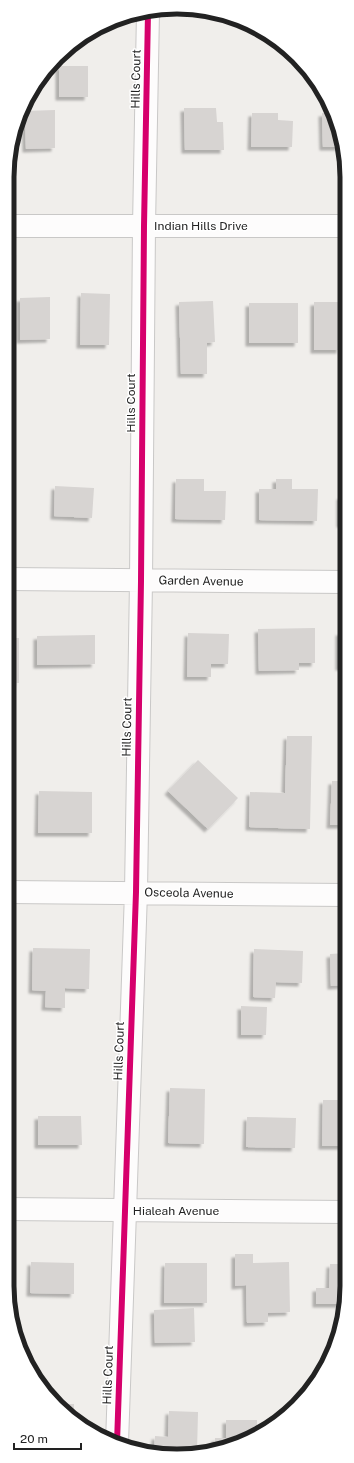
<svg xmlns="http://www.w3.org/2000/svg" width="354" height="1463" font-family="'Public Sans',sans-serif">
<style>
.building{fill:#d7d4d2;filter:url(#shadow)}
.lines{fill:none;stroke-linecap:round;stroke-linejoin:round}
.minor-casing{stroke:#c9c8c7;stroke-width:24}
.minor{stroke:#fdfcfc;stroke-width:22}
.cycleway-casing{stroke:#fff;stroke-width:8}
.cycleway{stroke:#d6006c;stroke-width:6}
.labels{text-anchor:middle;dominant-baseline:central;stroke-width:3;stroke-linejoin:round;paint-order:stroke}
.street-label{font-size:12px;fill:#222;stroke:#fff}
.rim{fill:none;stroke:#222;stroke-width:5}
</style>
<defs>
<filter id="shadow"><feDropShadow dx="-3.5" dy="3.5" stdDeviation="1" flood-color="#0004"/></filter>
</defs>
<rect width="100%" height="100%" fill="#f0eeeb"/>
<path class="building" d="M59 66H88V97H59Z
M184 108H216L217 122H223L224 150H185Z
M55 110V148L26 149 25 111Z
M252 113H278V120L293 121 292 147H251Z
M322 113H333L343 147H323Z
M81 293 110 294 109 345H80Z
M50 297V339L20 340V298Z
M213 301 215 342 207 343V374H181L179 302Z
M314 302H346V327H341L340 350H314Z
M249 303H298V343H249Z
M176 479H204V491H226L225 520 175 519Z
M276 479H292V489H318L317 521 259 520V489H276Z
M55 486 94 488 92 518 54 516Z
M340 496H346V524H340Z
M315 628V663H299V670L259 671 258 629Z
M339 632H346V667H339Z
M188 633 229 634 228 664H211V677H187Z
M95 635V664L37 665V636Z
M8 638H19V683H8Z
M287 736H312L310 829 249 827 250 792 285 793Z
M198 760 238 798 208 829 168 791Z
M332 781H346V825H330Z
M8 786H15L14 829 8 828Z
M39 791 92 792V833H38Z
M33 948 90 949 89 989 65 988V1008L45 1007 46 991 32 990Z
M254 949 303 951 302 983 276 982 275 998 253 997Z
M346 953V985L331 986 330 954Z
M241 1006 267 1007 266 1035H241Z
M170 1088 205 1089 204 1144 168 1143Z
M323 1100H346V1146H322Z
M38 1116H81L82 1145H38Z
M247 1117 296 1118 295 1148 246 1147Z
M235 1254H253V1263L289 1262 290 1312 268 1313V1322L247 1323 246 1285 235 1286Z
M31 1262 74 1263V1294L30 1293Z
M165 1263H207V1303H164Z
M330 1264H346V1304H316V1288H329Z
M194 1308 195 1342 155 1343 154 1310Z
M57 1404H74V1417Z
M169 1411 198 1412 197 1452 166 1456 154 1452 155 1436 168 1437Z
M226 1420H257V1434L231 1447 214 1449 215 1438H226Z"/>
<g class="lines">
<g class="minor-casing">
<path id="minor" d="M8 226H346
M8 579 346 582
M8 892 346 895
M7 1209 346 1212
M117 1443 136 892 141 581 144 226 148 12"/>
</g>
<use href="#minor" class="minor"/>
<g class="cycleway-casing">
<path id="cycleway" d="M117 1443 136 892 141 581 144 226 148 12"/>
</g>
<use href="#cycleway" class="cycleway"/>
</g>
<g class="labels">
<g class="street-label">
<text transform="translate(136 79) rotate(-89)">Hills Court</text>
<text x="201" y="226">Indian Hills Drive</text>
<text transform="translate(131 403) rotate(-90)">Hills Court</text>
<text transform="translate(201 581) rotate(1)">Garden Avenue</text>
<text transform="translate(127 727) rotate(-89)">Hills Court</text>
<text transform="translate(189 893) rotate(1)">Osceola Avenue</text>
<text transform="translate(119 1051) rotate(-88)">Hills Court</text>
<text x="176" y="1211">Hialeah Avenue</text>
<text transform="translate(108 1375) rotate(-88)">Hills Court</text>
</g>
</g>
<path d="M0 0H354V1463H0ZM177 14H177A163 163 0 0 1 340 177V1286A163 163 0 0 1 177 1449H177A163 163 0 0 1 14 1286V177A163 163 0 0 1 177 14Z" fill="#fff" fill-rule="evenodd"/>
<path class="rim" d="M177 14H177A163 163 0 0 1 340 177V1286A163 163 0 0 1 177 1449H177A163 163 0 0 1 14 1286V177A163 163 0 0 1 177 14Z"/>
<path d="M14 1443v6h67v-6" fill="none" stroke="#222222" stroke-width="2"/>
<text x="20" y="1443" font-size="12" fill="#222222" stroke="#ffffff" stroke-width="3" paint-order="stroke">20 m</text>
</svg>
